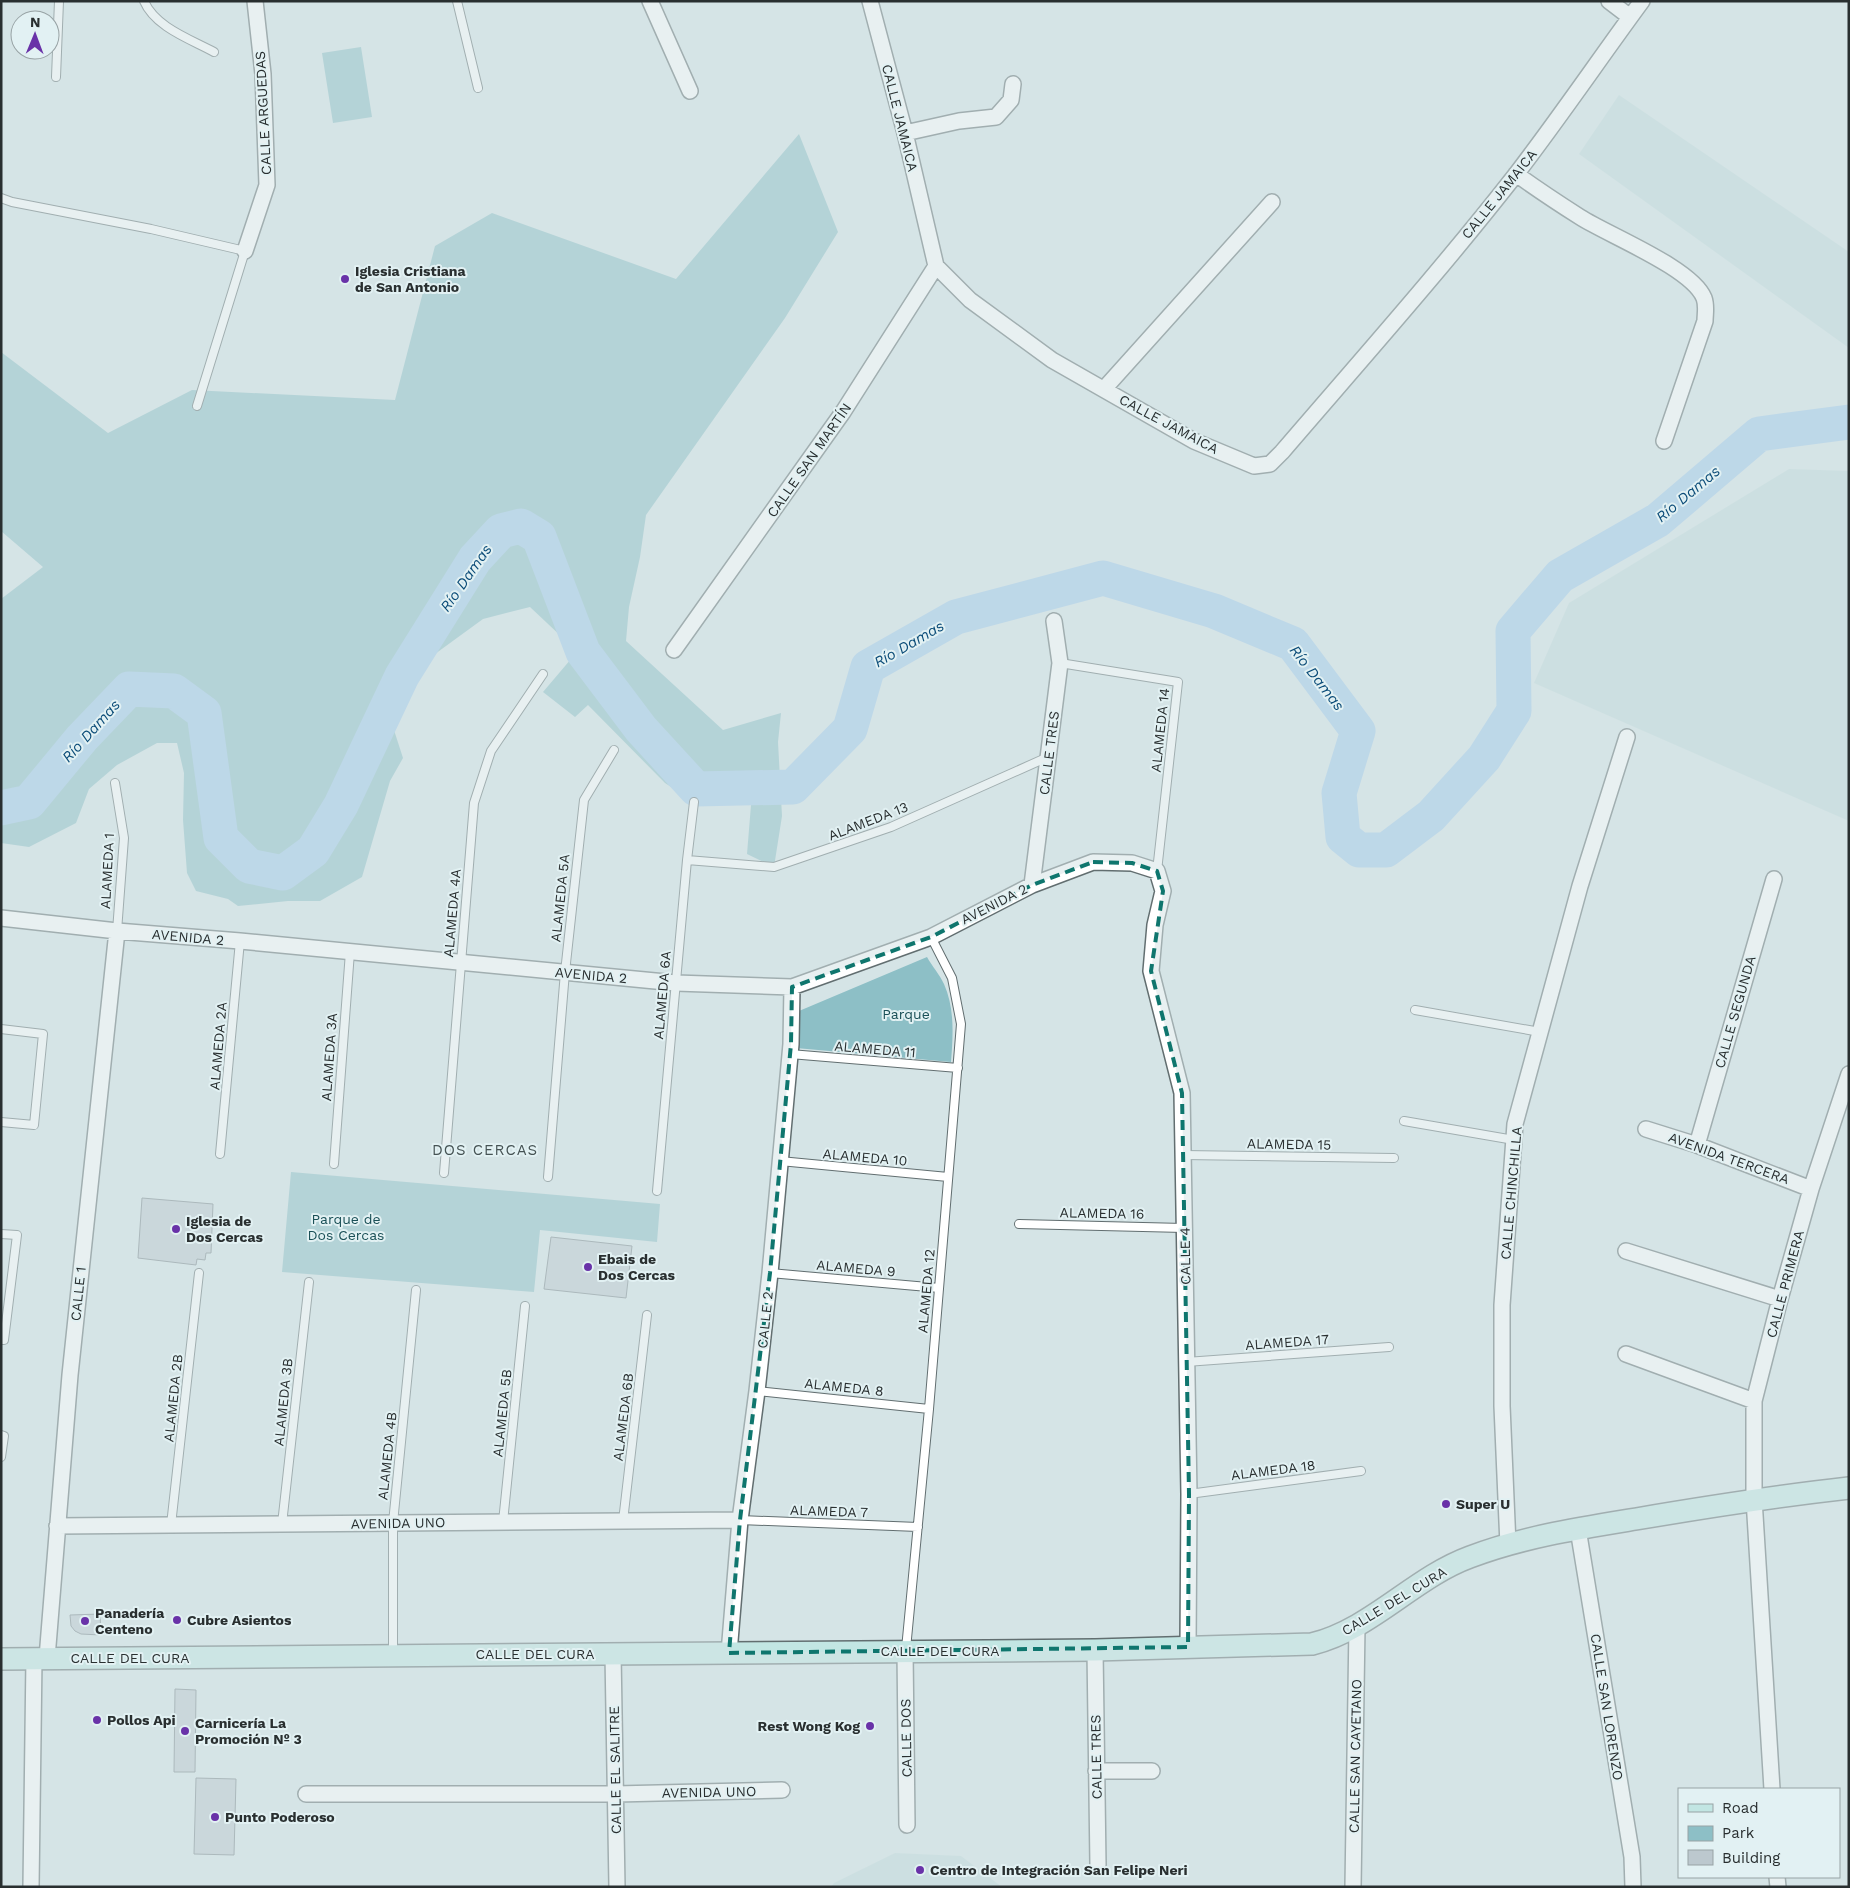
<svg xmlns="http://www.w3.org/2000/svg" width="1850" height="1888" font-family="'Work Sans',sans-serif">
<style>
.built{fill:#c2dadc}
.green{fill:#8dbfc6}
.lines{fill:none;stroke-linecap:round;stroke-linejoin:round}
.river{stroke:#a1c9eb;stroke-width:35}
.building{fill:#bcc8ce;stroke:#7a858b}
.lane-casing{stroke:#626e70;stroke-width:10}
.street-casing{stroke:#626e70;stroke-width:18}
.secondary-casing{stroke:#626e70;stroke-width:24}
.lane{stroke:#fff;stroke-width:8}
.street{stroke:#fff;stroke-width:15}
.secondary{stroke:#c2e6e3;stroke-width:21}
.marked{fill:none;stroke:#0f766e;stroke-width:4;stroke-dasharray:10 6;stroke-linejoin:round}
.poi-dot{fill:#6932a8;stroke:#e2f1f3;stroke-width:2}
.labels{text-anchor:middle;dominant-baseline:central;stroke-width:4;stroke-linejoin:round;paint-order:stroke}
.street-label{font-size:14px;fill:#292f30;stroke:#e2f1f3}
.poi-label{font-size:14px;font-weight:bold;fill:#292f30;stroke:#e2f1f3;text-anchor:start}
.park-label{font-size:14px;fill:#1a5057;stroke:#e2f1f3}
.water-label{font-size:15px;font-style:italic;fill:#0b4c78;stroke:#e2f1f3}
.neighbourhood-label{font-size:15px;letter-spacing:1px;fill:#465354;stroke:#e2f1f3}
</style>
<rect width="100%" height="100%" fill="#d5e4e6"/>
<path class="built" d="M1619 95 1849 252V348L1579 154Z
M1789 469 1849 471V821L1534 683 1569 603Z
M895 1853 961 1856 1002 1887H831L834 1883Z"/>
<path class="green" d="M361 47 372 117 333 123 322 53Z
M799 134 838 232 785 318 646 515 640 557 629 607 626 641 723 730 781 713 778 742 782 816 774 867 747 854 751 805 694 802 665 783 588 705 575 717 543 692 571 659 564 639 530 607 483 619 424 662 393 727 403 758 390 781 362 877 320 901H288L238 906 228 899 196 891 187 873 183 820 184 773 177 743H157L117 765 89 789 76 823 29 847 1 843V599L43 567 1 531V352L108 433 192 390 395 400 435 246 492 213 676 279Z
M927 957C932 966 940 975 944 984 955 1009 953 1036 951 1062L796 1048 799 1011Z
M291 1172 660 1204 657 1242 540 1230 534 1292 282 1272Z"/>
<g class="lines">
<path class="river" d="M1 808 29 802 82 738 129 689 174 691 204 713 221 838 249 866 283 873 313 851 341 805 402 676 475 559 501 531 521 526 539 537 583 652 641 729 696 789 793 787 850 729 868 667 956 617 1103 578 1214 611 1293 644 1358 731 1339 793 1343 837 1359 850H1386L1431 816 1484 758 1514 711 1513 631 1560 576 1658 520 1759 434 1849 422"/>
</g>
<path class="building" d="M142 1198 213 1204 211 1253H206L205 1260 197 1259 196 1265 138 1258Z
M551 1237 632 1246 626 1298 544 1289Z
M100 1614 101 1635 81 1634 75 1631 71 1626 70 1615Z
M175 1689 196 1690 195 1772H174Z
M196 1778 236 1779 234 1855 194 1854Z"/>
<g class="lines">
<g class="lane-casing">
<path id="lane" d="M144 1C155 27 190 39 214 52
M457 1 478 88
M56 77 59 1
M1 198 12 202 151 229 245 251 197 406
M1060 663 1178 682 1157 871
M115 783 124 838 117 931
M687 860 774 867 891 827 1048 757
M1415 1010 1540 1032
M1 1029 43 1034 34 1125 1 1122
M790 1054 958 1068
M1404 1121 1514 1140
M220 1154 240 941
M1183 1155 1394 1158
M780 1161 948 1177
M334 1164 350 952
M444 1173 474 803 491 751 543 674
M548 1177 565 972 584 800 614 750
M657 1191 687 860 694 802
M1019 1224 1184 1228
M1 1234 17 1235 4 1340H1
M770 1273 939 1288
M1186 1362 1389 1347
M757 1391 929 1409
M1 1435 4 1436 1 1457
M1189 1494 1361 1471
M740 1520 918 1527
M623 1521 647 1315
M503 1522 525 1306
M282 1524 309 1282
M171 1525 199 1273
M906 1649 929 1409 961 1024 952 978 931 937
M393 1654V1523L416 1290"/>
</g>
<g class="street-casing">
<path id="street" d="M650 1 690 91
M870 1 905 133 936 266 970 300 1052 360 1194 441 1254 466 1270 464 1282 452C1361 360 1442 269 1517 173 1560 117 1600 58 1642 1
M1609 1 1630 17
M905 133 959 121 996 117 1011 100 1013 84
M1516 174C1537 189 1558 203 1580 217 1608 235 1692 268 1704 298 1707 306 1705 314 1705 321L1664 441
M245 251 267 185 263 74 255 1
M1104 389 1272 202
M674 650 843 412 936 266
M1032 885 1060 663 1054 621
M1 918 117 931 240 941 676 983 792 987 931 937 1032 885 1093 862 1132 863 1157 871 1163 891 1155 925 1151 971 1182 1093 1189 1494 1188 1647
M1646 1129 1697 1145 1811 1189
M1697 1145 1774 879
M1626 1251 1780 1299
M1626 1354 1754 1401
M57 1526 740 1520
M1578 1529 1632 1857 1633 1887
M1508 1545 1502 1406V1305L1515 1124 1580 886 1627 737
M1095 1650 1098 1865
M905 1651 907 1825
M729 1653 740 1520 757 1391 770 1273 791 1044 792 987
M613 1654 617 1887
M47 1658 70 1375 117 931
M1096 1771H1152
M1772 1789 1754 1499V1401L1780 1299 1811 1189 1849 1074
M306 1794H616L782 1790
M1777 1877 1778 1887
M31 1887 34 1658
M1353 1887 1357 1626"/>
</g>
<g class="secondary-casing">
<path id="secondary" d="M1 1659 1095 1650 1312 1644C1372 1629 1413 1578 1470 1557 1522 1537 1581 1528 1636 1519 1707 1507 1777 1496 1849 1488"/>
</g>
<use href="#lane" class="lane"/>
<use href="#street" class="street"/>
<use href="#secondary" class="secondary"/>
</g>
<path d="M0 0H1850V1888H0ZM1093 862 1132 863 1157 871 1163 891 1151 971 1182 1093 1189 1494 1188 1647 729 1653 740 1520 770 1273 791 1044 792 987 931 937 1032 885Z" fill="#d5e4e6" fill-opacity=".55" fill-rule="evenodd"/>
<path class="marked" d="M1093 862 1132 863 1157 871 1163 891 1151 971 1182 1093 1189 1494 1188 1647 729 1653 740 1520 770 1273 791 1044 792 987 931 937 1032 885Z"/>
<g class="poi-dot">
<circle cx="345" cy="279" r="5"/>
<circle cx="176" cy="1229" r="5"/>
<circle cx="588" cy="1267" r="5"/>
<circle cx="1446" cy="1504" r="5"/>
<circle cx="177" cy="1620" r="5"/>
<circle cx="85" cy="1621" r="5"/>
<circle cx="97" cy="1720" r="5"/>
<circle cx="870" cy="1726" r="5"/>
<circle cx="185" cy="1731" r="5"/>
<circle cx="215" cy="1817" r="5"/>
<circle cx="920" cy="1870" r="5"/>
</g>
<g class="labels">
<g class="street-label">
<text transform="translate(263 113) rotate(-93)">CALLE ARGUEDAS</text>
<text transform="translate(900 118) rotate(76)">CALLE JAMAICA</text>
<text transform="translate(1499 194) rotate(-51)">CALLE JAMAICA</text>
<text transform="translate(1169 424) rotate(28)">CALLE JAMAICA</text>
<text transform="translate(809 460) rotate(-55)">CALLE SAN MARTÍN</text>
<text transform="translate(1160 730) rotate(-84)">ALAMEDA 14</text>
<text transform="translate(1049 753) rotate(-83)">CALLE TRES</text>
<text transform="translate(868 821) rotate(-21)">ALAMEDA 13</text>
<text transform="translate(107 871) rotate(-87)">ALAMEDA 1</text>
<text transform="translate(560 898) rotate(-84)">ALAMEDA 5A</text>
<text transform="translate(994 904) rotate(-27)">AVENIDA 2</text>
<text transform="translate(452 913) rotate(-85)">ALAMEDA 4A</text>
<text transform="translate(188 937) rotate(5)">AVENIDA 2</text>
<text transform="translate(591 975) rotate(5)">AVENIDA 2</text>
<text transform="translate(662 995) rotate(-85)">ALAMEDA 6A</text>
<text transform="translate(1735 1012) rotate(-74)">CALLE SEGUNDA</text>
<text transform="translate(218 1046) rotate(-85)">ALAMEDA 2A</text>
<text transform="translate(875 1049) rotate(5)">ALAMEDA 11</text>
<text transform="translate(329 1057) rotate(-86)">ALAMEDA 3A</text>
<text transform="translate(1289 1144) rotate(1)">ALAMEDA 15</text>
<text transform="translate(865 1157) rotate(5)">ALAMEDA 10</text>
<text transform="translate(1729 1158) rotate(20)">AVENIDA TERCERA</text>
<text transform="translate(1511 1193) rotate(-85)">CALLE CHINCHILLA</text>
<text transform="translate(1102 1213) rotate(1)">ALAMEDA 16</text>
<text transform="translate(1185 1256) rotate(-91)">CALLE 4</text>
<text transform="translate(856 1268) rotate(5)">ALAMEDA 9</text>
<text transform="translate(1785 1284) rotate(-75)">CALLE PRIMERA</text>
<text transform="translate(926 1291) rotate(-85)">ALAMEDA 12</text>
<text transform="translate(78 1294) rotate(-84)">CALLE 1</text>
<text transform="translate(765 1320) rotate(-84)">CALLE 2</text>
<text transform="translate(1287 1342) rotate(-4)">ALAMEDA 17</text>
<text transform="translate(844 1387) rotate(6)">ALAMEDA 8</text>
<text transform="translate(173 1398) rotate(-84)">ALAMEDA 2B</text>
<text transform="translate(283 1402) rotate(-84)">ALAMEDA 3B</text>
<text transform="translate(502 1413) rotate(-84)">ALAMEDA 5B</text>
<text transform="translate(623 1417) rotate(-83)">ALAMEDA 6B</text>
<text transform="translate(387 1456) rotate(-84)">ALAMEDA 4B</text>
<text transform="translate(1273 1470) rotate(-7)">ALAMEDA 18</text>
<text transform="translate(829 1511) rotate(2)">ALAMEDA 7</text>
<text transform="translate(398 1523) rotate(-1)">AVENIDA UNO</text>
<text transform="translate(1394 1601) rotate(-31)">CALLE DEL CURA</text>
<text x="940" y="1651">CALLE DEL CURA</text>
<text x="535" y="1654">CALLE DEL CURA</text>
<text x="130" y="1658">CALLE DEL CURA</text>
<text transform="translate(1607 1707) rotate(81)">CALLE SAN LORENZO</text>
<text transform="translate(906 1738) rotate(-91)">CALLE DOS</text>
<text transform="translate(1355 1756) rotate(-89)">CALLE SAN CAYETANO</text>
<text transform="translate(1096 1757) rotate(-91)">CALLE TRES</text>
<text transform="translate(615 1770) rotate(-91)">CALLE EL SALITRE</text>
<text transform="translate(709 1792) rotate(-1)">AVENIDA UNO</text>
</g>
<g class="poi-label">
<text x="355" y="271">Iglesia Cristiana<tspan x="355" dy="16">de San Antonio</tspan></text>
<text x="186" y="1221">Iglesia de<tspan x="186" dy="16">Dos Cercas</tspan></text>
<text x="598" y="1259">Ebais de<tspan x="598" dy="16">Dos Cercas</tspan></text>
<text x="1456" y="1504">Super U</text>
<text x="95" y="1613">Panadería<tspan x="95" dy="16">Centeno</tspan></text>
<text x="187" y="1620">Cubre Asientos</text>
<text x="107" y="1720">Pollos Api</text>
<text x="195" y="1723">Carnicería La<tspan x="195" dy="16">Promoción Nº 3</tspan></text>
<text x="860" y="1726" text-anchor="end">Rest Wong Kog</text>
<text x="225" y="1817">Punto Poderoso</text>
<text x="930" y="1870">Centro de Integración San Felipe Neri</text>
</g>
<g class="park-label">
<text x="906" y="1014">Parque</text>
<text x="346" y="1219">Parque de<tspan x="346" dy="16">Dos Cercas</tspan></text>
</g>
<g class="water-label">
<text transform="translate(1688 494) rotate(-40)">Río Damas</text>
<text transform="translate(466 578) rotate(-55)">Río Damas</text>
<text transform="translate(909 644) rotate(-30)">Río Damas</text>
<text transform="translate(1317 678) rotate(52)">Río Damas</text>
<text transform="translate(91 731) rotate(-48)">Río Damas</text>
</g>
<g class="neighbourhood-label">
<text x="485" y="1150">DOS CERCAS</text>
</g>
</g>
<rect width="1850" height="1888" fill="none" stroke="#292f30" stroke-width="5"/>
<rect x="1678" y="1788" width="162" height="90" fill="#e2f1f3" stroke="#98a3a5"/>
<rect x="1688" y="1804" width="25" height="8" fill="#c2e6e3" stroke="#98a3a5"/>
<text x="1722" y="1813" font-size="15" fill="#292f30">Road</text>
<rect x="1688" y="1826" width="25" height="15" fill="#8dbfc6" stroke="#98a3a5"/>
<text x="1722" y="1838" font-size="15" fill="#292f30">Park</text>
<rect x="1688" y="1850" width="25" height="15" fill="#bcc8ce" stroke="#98a3a5"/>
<text x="1722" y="1863" font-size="15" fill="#292f30">Building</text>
<g transform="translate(35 35) rotate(1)"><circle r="24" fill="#e2f1f3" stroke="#98a3a5"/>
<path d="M0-4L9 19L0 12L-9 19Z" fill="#6932a8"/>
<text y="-8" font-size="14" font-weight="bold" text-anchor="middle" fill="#292f30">N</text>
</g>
</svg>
